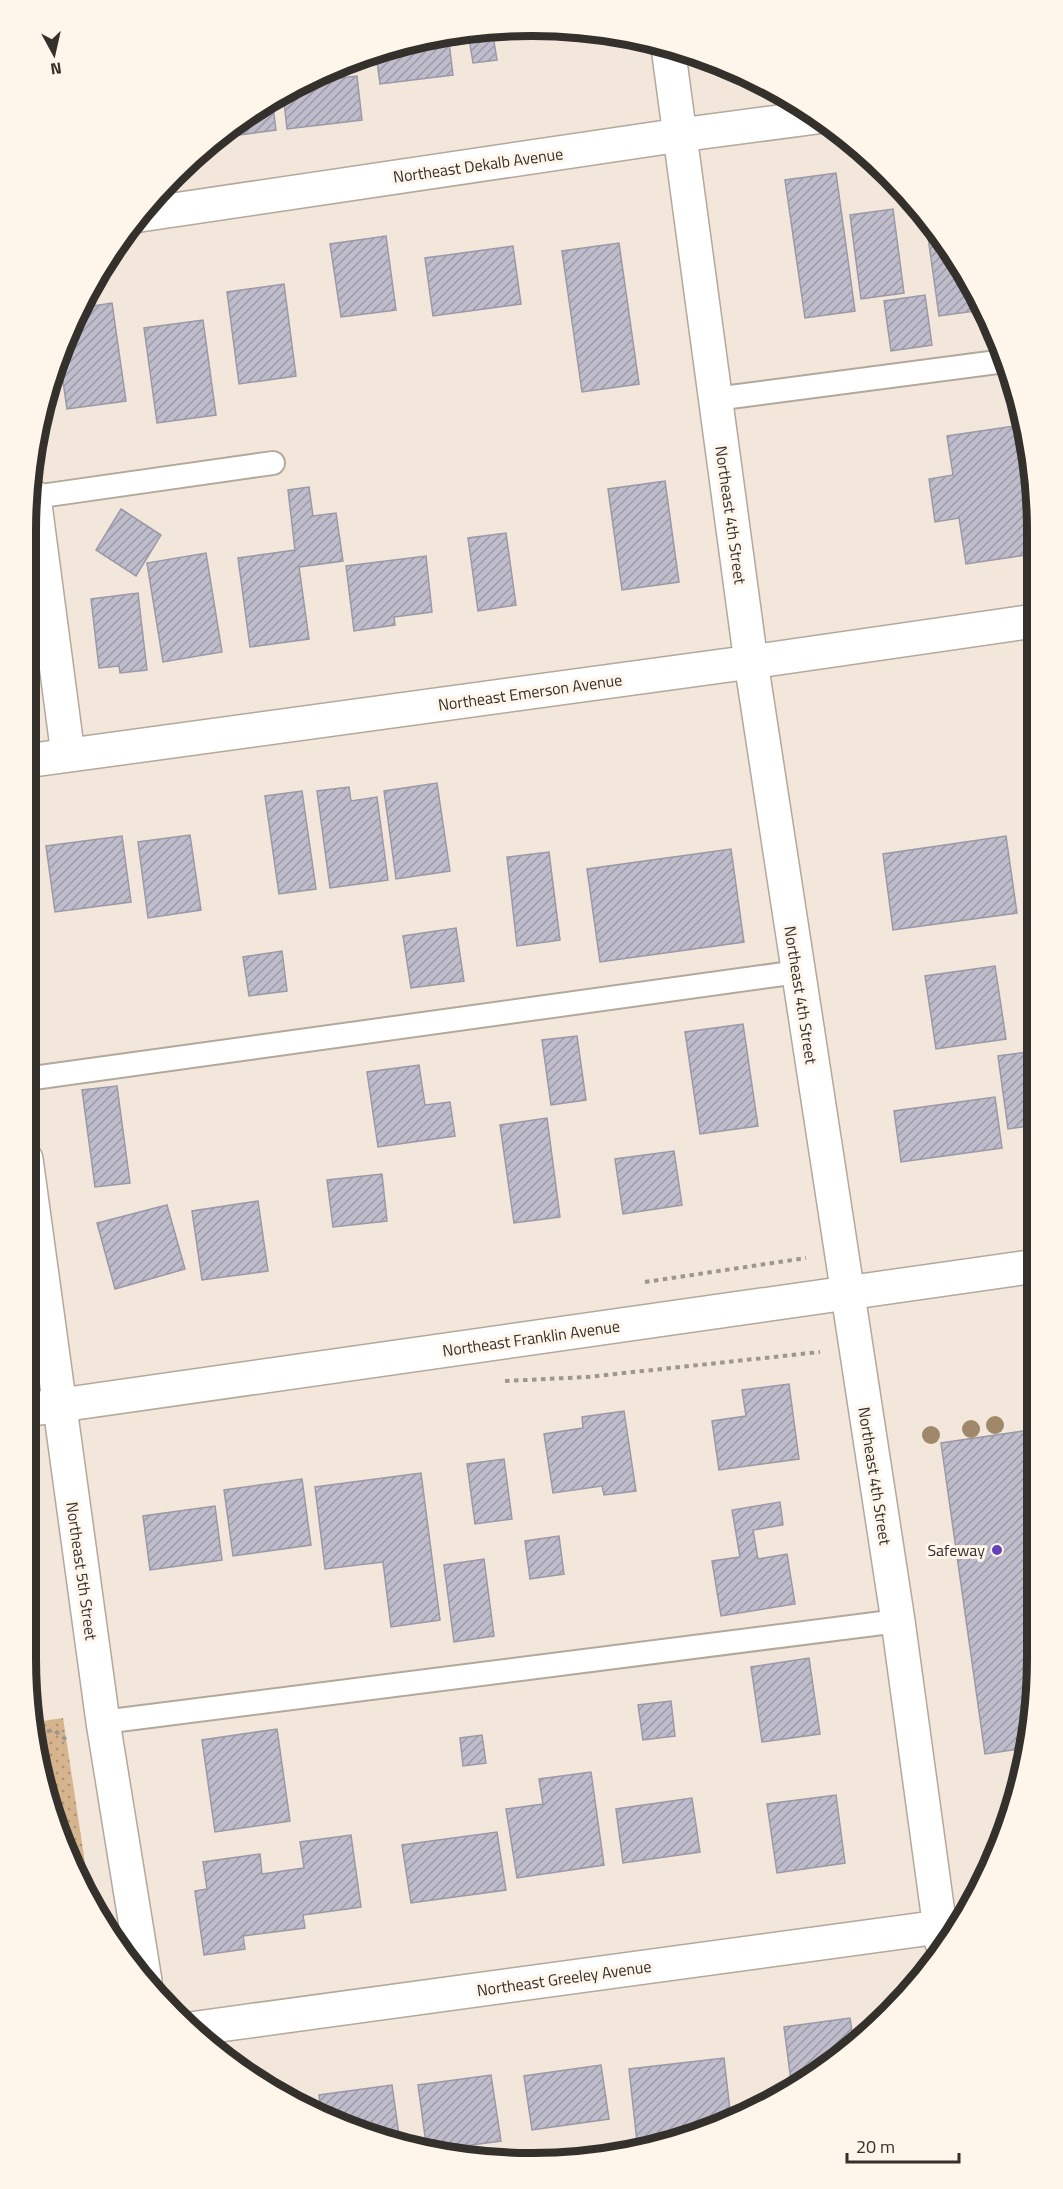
<svg xmlns="http://www.w3.org/2000/svg" width="1063" height="2189" font-family="'Titillium Web',sans-serif">
<style>
.park{fill:url(#park-dots)}
.building{fill:url(#building-hatch);stroke:#9b99a7;stroke-width:1.5}
.lines{fill:none;stroke-linecap:round;stroke-linejoin:round}
.service-casing{stroke:#b3a89c;stroke-width:26}
.minor-casing{stroke:#b3a89c;stroke-width:36}
.tertiary-casing{stroke:#b3a89c;stroke-width:36}
.path{stroke:#9f968d;stroke-width:4;stroke-dasharray:4.5 4.5;stroke-linecap:butt}
.service{stroke:#fff;stroke-width:22}
.minor{stroke:#fff;stroke-width:33}
.tertiary{stroke:#fff;stroke-width:33}
.tree{fill:#a0896b}
.poi-dot{fill:#6542ba;stroke:#fef5eb;stroke-width:2}
.labels{text-anchor:middle;dominant-baseline:central;stroke-width:6;stroke-linejoin:round;paint-order:stroke}
.street-label{font-size:16px;fill:#34302b;stroke:#fef5eb}
.poi-label{font-size:16px;fill:#34302b;stroke:#fef5eb;text-anchor:end}
.rim{fill:none;stroke:#34302b;stroke-width:8}
</style>
<defs>
<pattern id="park-dots" width="8" height="8" patternUnits="userSpaceOnUse" patternTransform="scale(1.5)"><rect width="8" height="8" fill="#d6b48e"/><path d="M2 2h.1M6 6h.1" fill="none" stroke="#ae9374" stroke-width="1.8" stroke-linecap="round"/></pattern>
<pattern id="building-hatch" width="6" height="6" patternUnits="userSpaceOnUse" patternTransform="scale(1.5)"><rect width="6" height="6" fill="#bfbdcc"/><path d="M-1 1l2-2M0 6l6-6M5 7l2-2" fill="none" stroke="#9c9aa6"/></pattern>
</defs>
<rect width="100%" height="100%" fill="#f3e7db"/>
<path class="park" d="M63 1718 89 1889 52 1820 36 1722Z"/>
<path class="building" d="M492 29 497 60 473 63 468 32Z
M448 34 453 75 380 84 376 53 433 35Z
M357 76 362 120 287 129 283 93 304 82Z
M272 99 276 130 217 138 251 111Z
M836 173 855 311 805 318 785 180Z
M893 209 904 293 861 299 850 215Z
M925 215 933 223 983 310 939 316Z
M386 236 396 310 341 317 330 244Z
M619 243 639 384 582 392 562 251Z
M513 246 521 304 433 316 425 258Z
M284 284 296 376 239 384 227 292Z
M925 295 932 345 891 351 884 301Z
M112 303 126 401 67 409 59 354 64 338 80 308Z
M203 320 216 415 157 423 144 328Z
M1022 425 1033 465V554L966 564 959 518 935 522 929 479 953 475 947 436Z
M665 481 679 582 622 590 608 489Z
M309 487 313 516 336 513 343 561 299 567 309 639 250 647 238 558 295 550 288 490Z
M121 509 161 535 136 576 96 550Z
M506 533 516 605 478 611 468 538Z
M206 553 222 652 163 662 147 563Z
M426 556 432 612 394 617 395 625 354 631 346 566Z
M138 593 147 670 120 673 119 666 99 668 91 599Z
M437 783 450 871 396 879 384 791Z
M349 787 351 801 377 797 388 880 330 888 317 791Z
M302 791 316 889 279 894 265 796Z
M190 835 201 910 148 918 138 842Z
M122 836 131 902 55 912 46 846Z
M1006 836 1017 913 893 930 883 854Z
M731 849 744 942 600 962 587 869Z
M549 852 560 940 517 946 507 857Z
M456 928 464 981 411 988 403 936Z
M282 951 287 991 249 996 243 957Z
M995 966 1006 1039 936 1049 925 976Z
M743 1024 758 1126 700 1134 685 1032Z
M577 1036 586 1100 551 1105 542 1040Z
M1035 1051 1036 1125 1008 1129 998 1056Z
M419 1065 425 1105 450 1102 455 1136 378 1147 367 1072Z
M117 1086 130 1183 95 1187 82 1090Z
M995 1097 1002 1148 901 1162 894 1111Z
M547 1118 560 1217 514 1223 500 1125Z
M674 1151 682 1205 623 1214 615 1159Z
M382 1174 387 1221 333 1227 327 1180Z
M258 1201 268 1271 202 1280 192 1211Z
M167 1205 185 1269 115 1289 97 1223Z
M789 1384 799 1459 719 1470 712 1421 746 1416 742 1390Z
M624 1411 636 1491 604 1495 602 1486 553 1493 544 1434 583 1428 582 1417Z
M1037 1429V1658L1028 1757 1023 1771 1020 1749 985 1754 941 1443Z
M504 1459 512 1519 475 1524 467 1464Z
M421 1473 440 1620 391 1627 383 1562 325 1569 315 1487Z
M302 1479 311 1545 233 1556 224 1490Z
M780 1502 783 1525 753 1530 758 1559 787 1554 795 1604 721 1616 712 1561 740 1557 732 1510Z
M215 1506 222 1560 150 1570 143 1516Z
M26 1519 36 1595 26 1596Z
M559 1536 564 1574 530 1579 525 1541Z
M484 1559 494 1636 454 1642 444 1565Z
M809 1658 820 1734 762 1742 751 1667Z
M671 1701 675 1736 643 1740 638 1705Z
M277 1729 290 1821 215 1832 202 1740Z
M482 1735 486 1763 463 1766 460 1738Z
M591 1772 604 1865 517 1878 506 1809 543 1804 539 1779Z
M836 1795 845 1863 777 1873 767 1804Z
M692 1798 700 1852 623 1863 616 1809Z
M497 1832 506 1890 411 1903 402 1845Z
M351 1835 361 1907 303 1915 305 1928 243 1936 245 1949 204 1955 195 1891 207 1889 203 1862 260 1854 262 1874 304 1868 300 1842Z
M850 2018 854 2045 839 2059 792 2089 784 2027Z
M724 2058 731 2119 663 2139 637 2142 629 2069Z
M601 2065 609 2119 532 2130 524 2076Z
M491 2075 501 2141 427 2151 418 2085Z
M392 2085 400 2142 321 2112 319 2095Z"/>
<g class="lines">
<g class="service-casing">
<path id="service" d="M715 399 1005 361
M34 497 273 463
M26 1079 798 972
M103 1722 898 1621"/>
</g>
<g class="minor-casing">
<path id="minor" d="M668 47 751 662 898 1621 942 1943
M140 215 680 135 817 117
M34 497 68 755
M26 761 751 662 1034 621
M26 1159 103 1722 145 1981
M190 2029 939 1927"/>
</g>
<g class="tertiary-casing">
<path id="tertiary" d="M26 1410 1036 1266"/>
</g>
<path class="path" d="M645 1282 806 1258
M505 1381 587 1377 820 1352
M38 1733 54 1730 69 1742"/>
<use href="#service" class="service"/>
<use href="#minor" class="minor"/>
<use href="#tertiary" class="tertiary"/>
</g>
<g class="tree">
<circle cx="995" cy="1425" r="9"/>
<circle cx="971" cy="1429" r="9"/>
<circle cx="931" cy="1435" r="9"/>
</g>
<circle class="poi-dot" cx="997" cy="1550" r="6"/>
<g class="labels">
<g class="street-label">
<text transform="translate(478 165) rotate(-8)">Northeast Dekalb Avenue</text>
<text transform="translate(731 515) rotate(82)">Northeast 4th Street</text>
<text transform="translate(530 692) rotate(-8)">Northeast Emerson Avenue</text>
<text transform="translate(801 995) rotate(81)">Northeast 4th Street</text>
<text transform="translate(531 1338) rotate(-8)">Northeast Franklin Avenue</text>
<text transform="translate(875 1476) rotate(81)">Northeast 4th Street</text>
<text transform="translate(82 1571) rotate(82)">Northeast 5th Street</text>
<text transform="translate(564 1978) rotate(-8)">Northeast Greeley Avenue</text>
</g>
<g class="poi-label">
<text x="985" y="1550">Safeway</text>
</g>
</g>
<path d="M0 0H1063V2189H0ZM531 36H532A495 495 0 0 1 1027 531V1658A495 495 0 0 1 532 2153H531A495 495 0 0 1 36 1658V531A495 495 0 0 1 531 36Z" fill="#fef5eb" fill-rule="evenodd"/>
<path class="rim" d="M531 36H532A495 495 0 0 1 1027 531V1658A495 495 0 0 1 532 2153H531A495 495 0 0 1 36 1658V531A495 495 0 0 1 531 36Z"/>
<g transform="translate(54 54) rotate(172)" stroke="#fef5eb" stroke-width="4.5" paint-order="stroke">
<path d="M0-4.5L10 22L0 15L-10 22Z" fill="#34302b"/>
<text y="-9" font-size="16" font-weight="bold" text-anchor="middle" fill="#34302b">N</text>
</g>
<path d="M847 2153v9h112v-9" fill="none" stroke="#34302b" stroke-width="3"/>
<text x="856" y="2153" font-size="18" fill="#34302b" stroke="#fef5eb" stroke-width="4.5" paint-order="stroke">20 m</text>
</svg>
